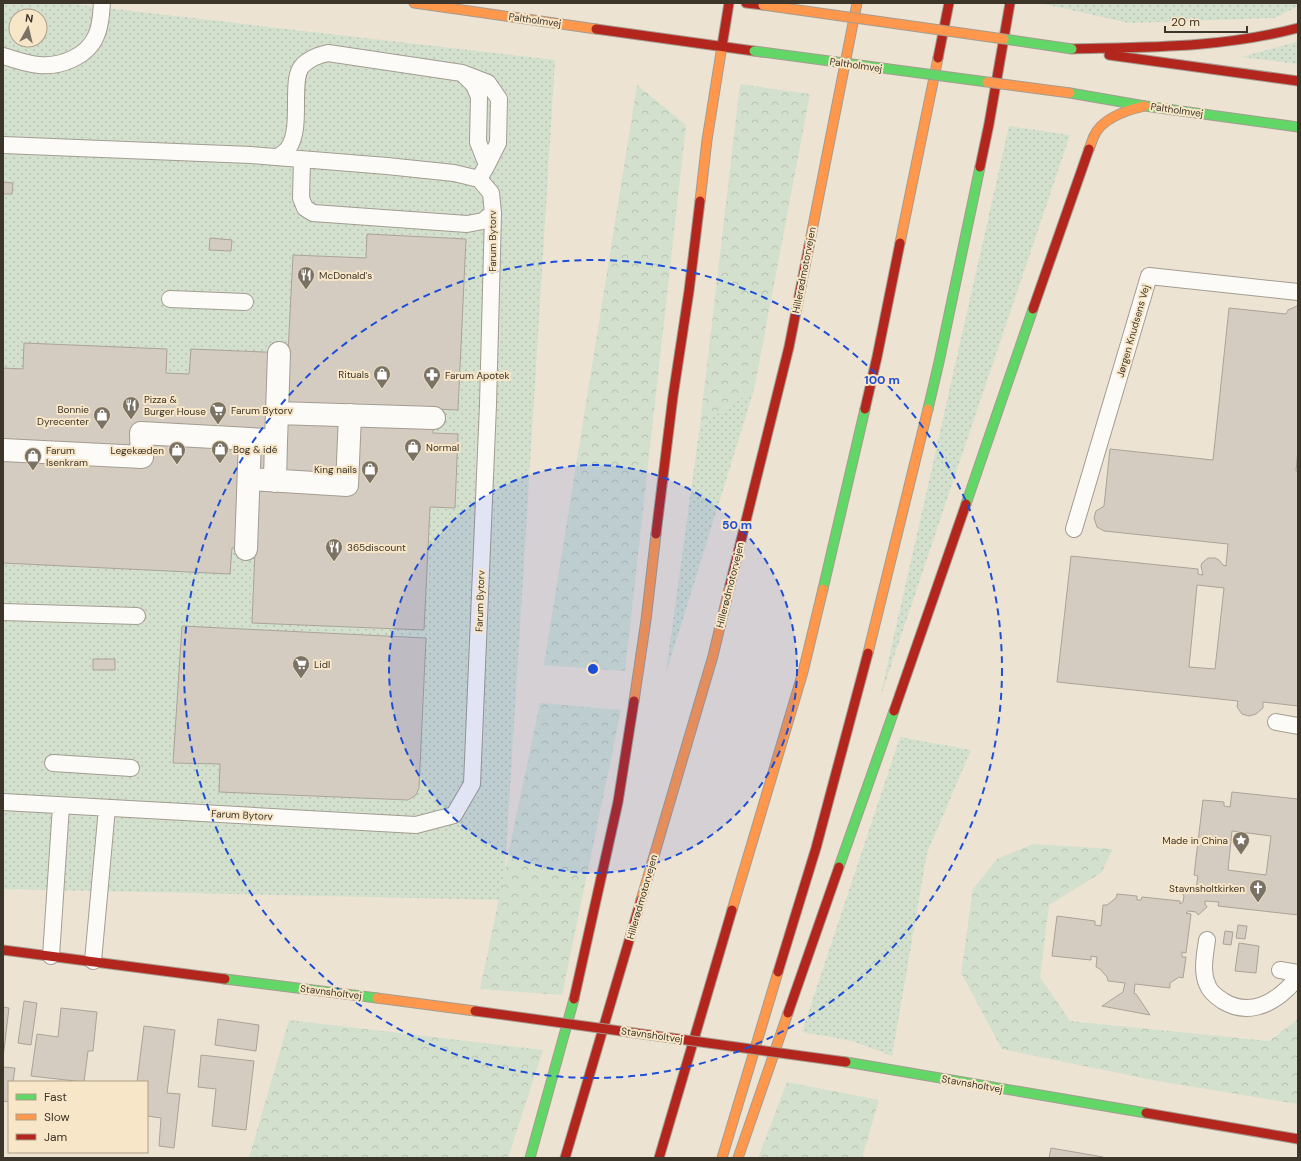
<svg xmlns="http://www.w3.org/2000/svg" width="1301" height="1161" font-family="'DM Sans',sans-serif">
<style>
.green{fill:url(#green-dots);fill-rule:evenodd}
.forest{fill:url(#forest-crowns)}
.building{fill:#d4ccc0;stroke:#aba397;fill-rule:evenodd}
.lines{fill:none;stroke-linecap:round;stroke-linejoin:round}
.lane-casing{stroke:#a39c90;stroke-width:18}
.street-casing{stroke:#a39c90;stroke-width:24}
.fast-casing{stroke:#a39c90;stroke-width:11}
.slow-casing{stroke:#a39c90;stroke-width:11}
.jam-casing{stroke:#a39c90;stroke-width:11}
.lane{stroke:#fcfbf8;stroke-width:16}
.street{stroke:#fcfbf8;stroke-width:22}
.fast{stroke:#63d668;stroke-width:9}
.slow{stroke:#ff974d;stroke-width:9}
.jam{stroke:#b3261e;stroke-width:9}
.fast-bridge-casing{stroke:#a39c90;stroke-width:11;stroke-linecap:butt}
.slow-bridge-casing{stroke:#a39c90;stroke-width:11;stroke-linecap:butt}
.jam-bridge-casing{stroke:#a39c90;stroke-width:11;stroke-linecap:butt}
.fast-bridge{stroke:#63d668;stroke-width:9}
.slow-bridge{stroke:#ff974d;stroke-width:9}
.jam-bridge{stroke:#b3261e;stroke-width:9}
.ring{fill:none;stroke:#1d4ed8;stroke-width:2;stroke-dasharray:7 5}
.labels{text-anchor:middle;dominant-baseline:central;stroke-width:4;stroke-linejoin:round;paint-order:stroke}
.street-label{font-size:10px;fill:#3c3529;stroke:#f8e6c8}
.poi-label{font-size:10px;fill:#3c3529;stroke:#f8e6c8;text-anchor:start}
.centre{fill:#1d4ed8;stroke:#f8e6c8;stroke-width:2}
.ring-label{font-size:12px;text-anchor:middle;font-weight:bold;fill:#1d4ed8;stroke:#f8e6c8;stroke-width:4;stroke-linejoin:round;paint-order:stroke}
</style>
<defs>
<pattern id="green-dots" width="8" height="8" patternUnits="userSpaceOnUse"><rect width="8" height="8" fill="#d4e0ce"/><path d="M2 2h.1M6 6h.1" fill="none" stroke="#b7c1b1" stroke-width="1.8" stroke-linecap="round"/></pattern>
<pattern id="forest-crowns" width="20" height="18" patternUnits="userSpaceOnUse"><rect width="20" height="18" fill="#d4e0ce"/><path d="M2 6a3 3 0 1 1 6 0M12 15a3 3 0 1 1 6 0" fill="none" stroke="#b7c1b1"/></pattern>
</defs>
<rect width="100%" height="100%" fill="#ede3d3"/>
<path class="green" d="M3 3H63L555 60 503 900 3 889ZM16 16H40V40H16Z
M1039 3H1298V6L1275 18 1129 23Z
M1298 41V64L1241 57 1292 43Z
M1009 126 1070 135 880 698Z
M754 390 666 673 700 425Z
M900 737 971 750 927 853 892 1056 852 1041 802 1032Z"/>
<path class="forest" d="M740 84 810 94 754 390 700 425Z
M637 85 686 125 625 671 544 665Z
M540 703 621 710 562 995 480 989Z
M1033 844 1113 849 1101 873 1049 905 1040 977 1070 1021 1269 1041 1298 1019V1104L1157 1081 1002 1049 961 973 973 889 997 859Z
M289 1020 543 1050 508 1158H249Z
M787 1082 879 1100 862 1158H758Z"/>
<path class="building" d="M3 182 13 183 12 194H3Z
M367 234 466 239 458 410 434 409V418L433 433 458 434 455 508 430 507 424 630 252 623 255 550 232 548 230 574 3 563V368L23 369 24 343 167 349 166 373 189 374 191 349 288 353 293 255 366 258Z
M210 238 232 240 231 251 209 250Z
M1297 306H1298V449L1296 471 1298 472V706L1263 702V708L1256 714 1249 716 1242 714 1237 707 1238 701 1057 682 1071 556 1198 569V574L1203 575 1201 566 1202 563 1208 558H1215L1219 560 1223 565 1226 566 1228 544 1104 531 1097 527 1094 518 1096 511 1104 506 1110 449 1213 460 1229 308 1286 314 1288 310ZM1197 585 1224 588 1215 669 1189 667Z
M182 626 426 638 419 788 416 795 408 800 219 792 220 764 173 763Z
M93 659H115V670H93Z
M1232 792 1298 799V915L1218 906 1219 902 1205 901V904L1207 907 1198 915 1196 912 1189 911 1186 913 1191 914 1186 953 1182 952V957H1186L1183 978 1179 977 1170 983V988L1135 984 1134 994H1136L1150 1015 1102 1006 1123 992 1125 983 1108 981 1107 977 1100 969 1096 967 1097 957 1091 956V960L1052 956 1057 916 1095 921V925L1101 926 1103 905H1107L1116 898 1117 894 1137 896V900H1141L1142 897 1180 901V904L1183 902 1184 896 1182 893 1190 887 1196 889 1198 876 1194 875 1203 800 1224 802V806L1230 807ZM1232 831 1271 836 1266 875 1228 870Z
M1238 925 1247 926 1245 939 1236 938Z
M1225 931 1233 932 1231 945 1223 944Z
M1239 943 1259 946 1256 973 1235 971Z
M24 1001 37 1003 31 1045 18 1043Z
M3 1007 9 1008 3 1058Z
M61 1008 97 1012 93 1051H88L84 1082 31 1076 37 1034 58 1037Z
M218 1019 259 1025 256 1051 215 1045Z
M144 1026 175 1030 167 1093 180 1094 174 1148 159 1146 161 1118 147 1116V1082H137Z
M201 1055 254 1061 246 1130 212 1126 216 1089 198 1087Z
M3 1067 15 1068 13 1082H9V1102L3 1101Z
M1051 1148 1103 1157V1158H1049Z"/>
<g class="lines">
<g class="lane-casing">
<path id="lane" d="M3 56C14 59 27 64 39 65 60 67 87 57 96 36 101 26 101 14 102 3
M463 74 474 85 479 97 478 142 487 165
M3 145 251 155 387 166 454 173 479 179 491 193 493 213 488 405 472 784 454 815 416 825 3 802
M278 157C282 154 287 151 289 147 303 126 289 78 303 65 310 58 319 55 328 53L462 73 488 83 499 99 498 143 487 165 479 179
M302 160 301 198 305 208 313 213 467 224 483 221 493 213
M170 299 245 302
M1074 529 1149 276 1298 292
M3 612 137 616
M1276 722 1298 726
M53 763 131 768
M1207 940C1205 955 1201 972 1208 986 1210 992 1217 997 1223 1001 1246 1015 1269 1006 1287 989 1292 985 1295 979 1298 974
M51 956 61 806
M93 961 107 808
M1280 970 1298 973"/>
</g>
<g class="street-casing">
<path id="street" d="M279 353 277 413 434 418
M250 439 276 441 277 413
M3 450 142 457 141 433 250 439 246 549
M249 479 347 485 350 415
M275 481 276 441"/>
</g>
<g class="fast-casing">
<path id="fast" d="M1070 93 1145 106 1298 127
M928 409 939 362 980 167
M966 504 1033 309
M823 589 865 409
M839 867 894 711
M225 979 377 998
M846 1062 1146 1113
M530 1158 574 999"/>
</g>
<g class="slow-casing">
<path id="slow" d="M414 3 596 29
M1089 149C1091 145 1092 140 1094 136 1102 118 1127 110 1145 106
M700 201 707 140 722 46
M900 243 938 58
M809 246 857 3
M868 653 928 409
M634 701 646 620 656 534
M641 900 713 656 730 585
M732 910 803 672 823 589
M377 998 475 1011
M722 1158 778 972
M738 1158 788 1013"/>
</g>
<g class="jam-casing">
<path id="jam" d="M746 3 763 5
M596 29 754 51
M722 46 729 3
M1072 49C1150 47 1221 48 1298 28
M1109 55 1298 81
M938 58 949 3
M980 167 989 124 1010 3
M1033 309 1089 149
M865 409 877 357 900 243
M656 534 673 396 689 291 700 201
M730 585 789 347 809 246
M894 711 966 504
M3 950 225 979
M778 972 816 848 868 653
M574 999 618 802 634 701
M788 1013 839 867
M1146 1113 1298 1139
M565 1158 641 900
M659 1158 732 910"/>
</g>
<use href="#lane" class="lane"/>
<use href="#street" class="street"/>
<use href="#fast" class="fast"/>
<use href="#slow" class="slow"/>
<use href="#jam" class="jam"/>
<g class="fast-bridge-casing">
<path id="fast-bridge" d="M1004 39 1072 49
M754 51 987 82"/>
</g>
<g class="slow-bridge-casing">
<path id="slow-bridge" d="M763 5 1004 39
M987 82 1070 93"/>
</g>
<g class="jam-bridge-casing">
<path id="jam-bridge" d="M475 1011 846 1062"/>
</g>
<use href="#fast-bridge" class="fast-bridge"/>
<use href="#slow-bridge" class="slow-bridge"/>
<use href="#jam-bridge" class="jam-bridge"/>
</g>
<circle cx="593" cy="669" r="204" fill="#1d4ed8" fill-opacity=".12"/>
<g class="ring">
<circle cx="593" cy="669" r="204"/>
<circle cx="593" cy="669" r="409"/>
</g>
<defs>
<g id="restaurant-pin" transform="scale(0.9)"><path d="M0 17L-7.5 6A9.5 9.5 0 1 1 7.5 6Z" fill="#7a7264" stroke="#f8e6c8"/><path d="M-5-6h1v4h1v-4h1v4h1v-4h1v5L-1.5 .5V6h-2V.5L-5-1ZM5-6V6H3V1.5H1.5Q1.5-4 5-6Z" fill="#fff"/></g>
<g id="shop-pin" transform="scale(0.9)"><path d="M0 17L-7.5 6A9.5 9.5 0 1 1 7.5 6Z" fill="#7a7264" stroke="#f8e6c8"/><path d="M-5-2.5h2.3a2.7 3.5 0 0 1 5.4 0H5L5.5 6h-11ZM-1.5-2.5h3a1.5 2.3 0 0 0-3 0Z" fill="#fff"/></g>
<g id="pharmacy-pin" transform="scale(0.9)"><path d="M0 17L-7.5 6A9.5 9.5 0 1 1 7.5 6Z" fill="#7a7264" stroke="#f8e6c8"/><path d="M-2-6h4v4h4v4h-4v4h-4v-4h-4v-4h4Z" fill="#fff"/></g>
<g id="supermarket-pin" transform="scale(0.9)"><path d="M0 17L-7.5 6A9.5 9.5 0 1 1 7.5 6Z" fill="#7a7264" stroke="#f8e6c8"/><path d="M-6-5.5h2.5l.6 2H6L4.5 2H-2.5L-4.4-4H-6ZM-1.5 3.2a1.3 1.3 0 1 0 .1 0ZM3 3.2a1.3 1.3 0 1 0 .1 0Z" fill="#fff"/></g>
<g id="sight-pin" transform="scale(0.9)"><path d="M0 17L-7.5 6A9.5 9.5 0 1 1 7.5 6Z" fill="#7a7264" stroke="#f8e6c8"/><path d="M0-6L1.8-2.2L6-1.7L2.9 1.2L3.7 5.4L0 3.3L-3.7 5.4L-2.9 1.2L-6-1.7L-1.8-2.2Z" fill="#fff"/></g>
<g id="church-pin" transform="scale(0.9)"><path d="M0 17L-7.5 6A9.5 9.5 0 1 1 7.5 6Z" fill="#7a7264" stroke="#f8e6c8"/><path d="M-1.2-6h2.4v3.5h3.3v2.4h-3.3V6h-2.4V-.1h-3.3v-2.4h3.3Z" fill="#fff"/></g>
</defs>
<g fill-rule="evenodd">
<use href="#restaurant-pin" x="306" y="275"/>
<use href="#shop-pin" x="382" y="374"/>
<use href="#pharmacy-pin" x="432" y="375"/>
<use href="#restaurant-pin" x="131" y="405"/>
<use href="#supermarket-pin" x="218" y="410"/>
<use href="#shop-pin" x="102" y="415"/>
<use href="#shop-pin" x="413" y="447"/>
<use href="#shop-pin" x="220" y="449"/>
<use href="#shop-pin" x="177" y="450"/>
<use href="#shop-pin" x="33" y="456"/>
<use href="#shop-pin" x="370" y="469"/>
<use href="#restaurant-pin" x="334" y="547"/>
<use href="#supermarket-pin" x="301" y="664"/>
<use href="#sight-pin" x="1241" y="840"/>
<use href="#church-pin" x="1258" y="888"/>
</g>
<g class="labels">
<g class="street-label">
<text transform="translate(535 20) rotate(8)">Paltholmvej</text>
<text transform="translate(856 65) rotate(8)">Paltholmvej</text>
<text transform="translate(1177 110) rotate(8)">Paltholmvej</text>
<text transform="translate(492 241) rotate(-90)">Farum Bytorv</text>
<text transform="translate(804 270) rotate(-79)">Hillerødmotorvejen</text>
<text transform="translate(1133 331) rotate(-74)">Jørgen Knudsens Vej</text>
<text transform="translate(730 585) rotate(-76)">Hillerødmotorvejen</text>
<text transform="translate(480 601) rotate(-88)">Farum Bytorv</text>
<text transform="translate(242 815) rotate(3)">Farum Bytorv</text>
<text transform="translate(642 897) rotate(-74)">Hillerødmotorvejen</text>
<text transform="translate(331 992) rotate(7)">Stavnsholtvej</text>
<text transform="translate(652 1035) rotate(8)">Stavnsholtvej</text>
<text transform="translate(972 1084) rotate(10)">Stavnsholtvej</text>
</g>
<g class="poi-label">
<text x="319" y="275">McDonald's</text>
<text x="369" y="374" text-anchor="end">Rituals</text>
<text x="445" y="375">Farum Apotek</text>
<text x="144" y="399">Pizza &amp;<tspan x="144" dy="12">Burger House</tspan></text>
<text x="89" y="409" text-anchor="end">Bonnie<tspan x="89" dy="12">Dyrecenter</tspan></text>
<text x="231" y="410">Farum Bytorv</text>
<text x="426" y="447">Normal</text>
<text x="233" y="449">Bog &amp; idé</text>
<text x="46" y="450">Farum<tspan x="46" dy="12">Isenkram</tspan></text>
<text x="164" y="450" text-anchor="end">Legekæden</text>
<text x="357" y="469" text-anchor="end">King nails</text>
<text x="347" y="547">365discount</text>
<text x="314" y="664">Lidl</text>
<text x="1228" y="840" text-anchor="end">Made in China</text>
<text x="1245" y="888" text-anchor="end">Stavnsholtkirken</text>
</g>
</g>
<circle cx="593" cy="669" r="6" class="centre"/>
<g class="ring-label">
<text x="882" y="384">100 m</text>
<text x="737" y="529">50 m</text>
</g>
<rect width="1301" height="1161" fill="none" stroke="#3c3529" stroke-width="8"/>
<rect x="8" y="1081" width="140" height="72" fill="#f8e6c8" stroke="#ad9f88"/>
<rect x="16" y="1094" width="20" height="6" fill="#63d668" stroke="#ad9f88"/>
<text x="44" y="1101" font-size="12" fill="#3c3529">Fast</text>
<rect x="16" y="1114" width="20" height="6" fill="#ff974d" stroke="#ad9f88"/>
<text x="44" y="1121" font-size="12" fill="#3c3529">Slow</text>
<rect x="16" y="1134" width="20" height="6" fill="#b3261e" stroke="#ad9f88"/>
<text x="44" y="1141" font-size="12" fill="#3c3529">Jam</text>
<g transform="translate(28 28) rotate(8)"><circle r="19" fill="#f8e6c8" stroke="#ad9f88"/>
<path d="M0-3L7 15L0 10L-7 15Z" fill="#7a7264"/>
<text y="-6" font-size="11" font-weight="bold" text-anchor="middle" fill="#3c3529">N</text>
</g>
<path d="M1165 26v6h82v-6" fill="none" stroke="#3c3529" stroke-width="2"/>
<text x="1171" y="26" font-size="12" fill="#3c3529" stroke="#f8e6c8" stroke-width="3" paint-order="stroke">20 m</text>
</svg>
